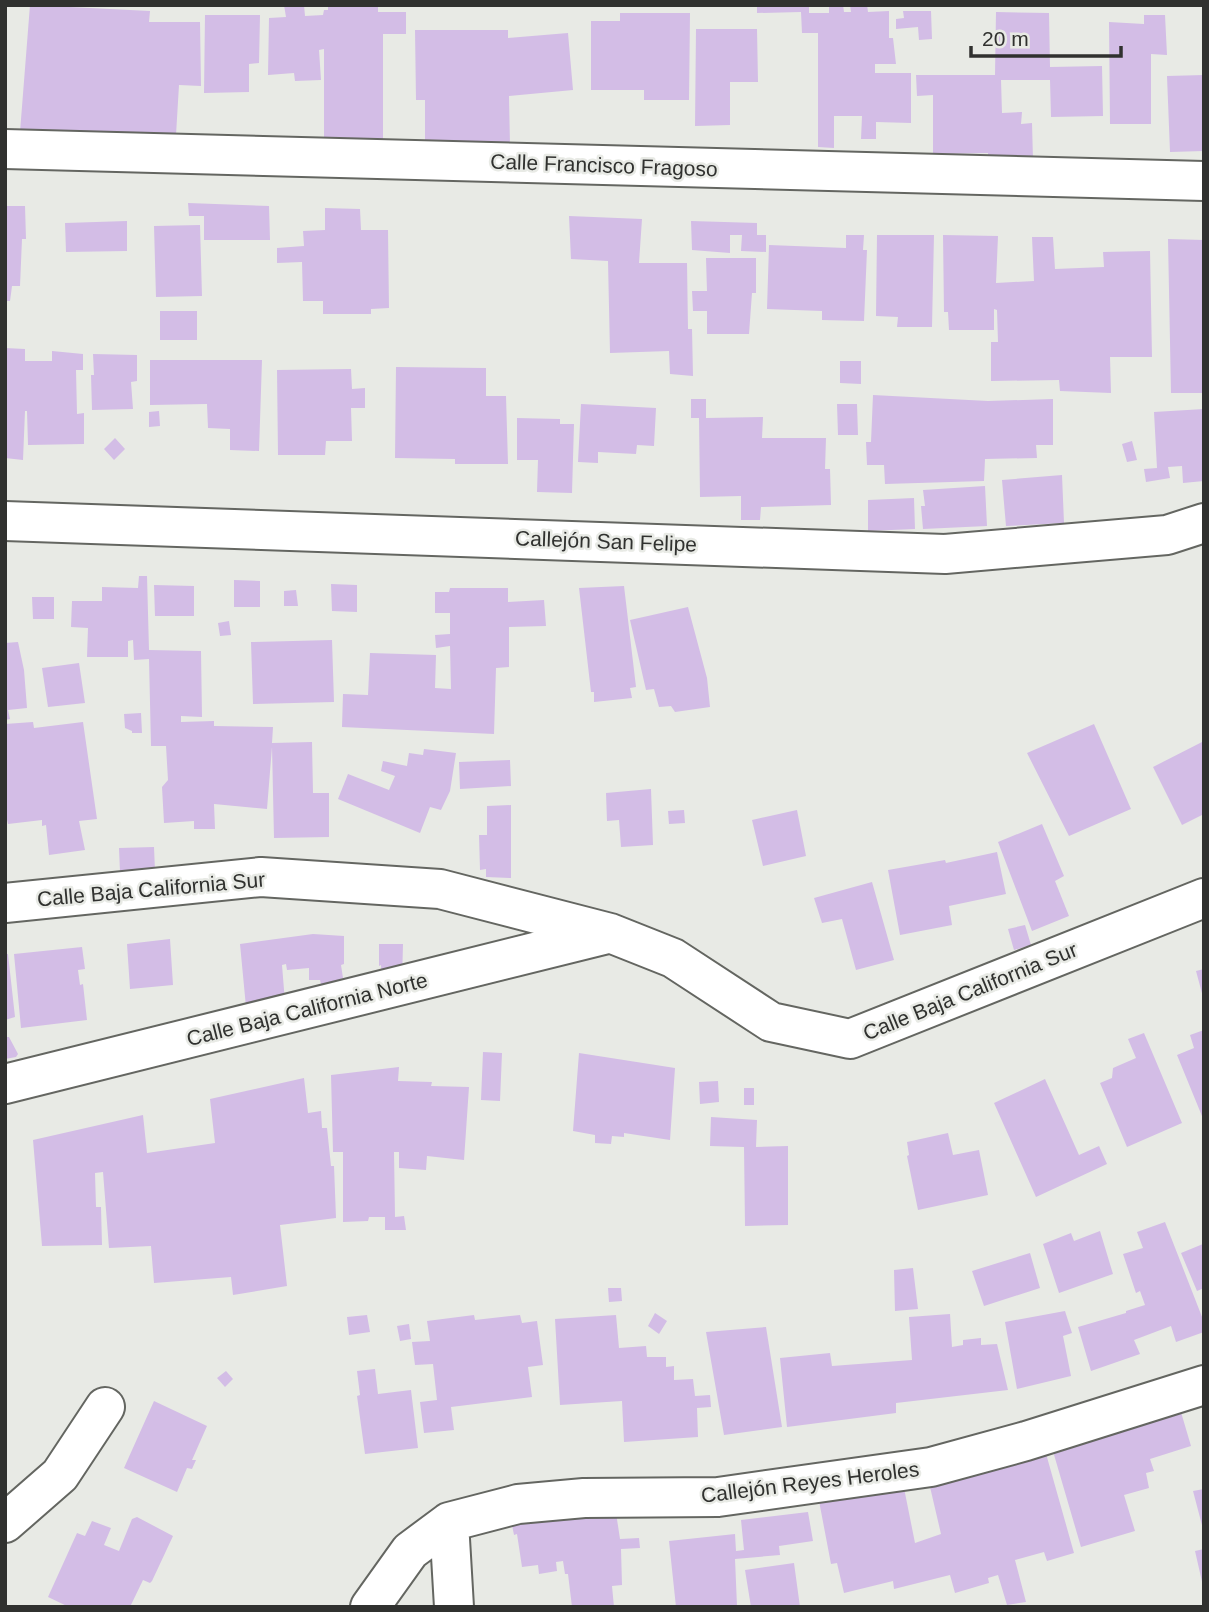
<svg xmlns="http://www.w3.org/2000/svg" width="1209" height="1612" font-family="Helvetica,sans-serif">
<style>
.building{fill:#d3bde6}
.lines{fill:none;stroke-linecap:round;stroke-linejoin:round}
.minor-casing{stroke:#646661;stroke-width:42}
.minor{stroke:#fff;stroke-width:38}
.labels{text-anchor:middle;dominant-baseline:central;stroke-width:5;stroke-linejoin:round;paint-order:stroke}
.street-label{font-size:21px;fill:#30312f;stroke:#e8eae5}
</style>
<rect width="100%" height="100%" fill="#e8eae5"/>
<path class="building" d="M30 5 150 11 149 22H200L201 86 179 85 176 135 20 132Z
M284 5H304L305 16 323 15 324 10H328V5H378V12H406V34H383V142L324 140V49L319 50 321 80 295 81 294 73 268 75 269 18 286 17Z
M757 5H809V13H829V5H843L844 12H851L850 5H867L868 12 889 11V38H893L896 64H875V73H911V123L876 122V139H861L862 116H834V148L818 147V33H802L801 12 757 13Z
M903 11H931L932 39 919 40 918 27 896 29V19L904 18Z
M996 12 1049 13 1050 67 1102 66 1103 116 1051 117 1050 80H1001L1002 113 1022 112 1021 124 1032 123 1033 160 988 161V153L933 154V95L917 96 916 75H995Z
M620 13H690L689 100H644V90H591V21H620Z
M205 15H260L259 63 249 64V92L204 93Z
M1144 15H1165L1167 55 1151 54V124H1110L1109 22 1144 24Z
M696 29H757L758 82H730V125L695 126Z
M415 30H508V38L568 33 573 90 509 96 510 146 425 144V100H416Z
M1204 75V151L1170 152 1167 76Z
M188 203 269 206 270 240H204V216H189Z
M5 206H25L26 239H22L20 286H12L10 301H5Z
M325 208 360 209 361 230H388L389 308 371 309V314H323V301H303L302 262 277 263V248L304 246 303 231 325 230Z
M569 216 642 219 639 263H687L688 329H692L693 376 670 374 669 351 610 353 608 261 571 259Z
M127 221V251L66 252 65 223Z
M691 221 757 223V235H766V252L741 251 742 235H730V253L692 250Z
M200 225 202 296 156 297 154 226Z
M846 235H864L863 250H867L864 321 822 320V311L767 309 769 245 846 248Z
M877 235H934L932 327H897L898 317 876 316Z
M943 235 998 236 996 283 1034 281 1032 237H1053L1055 269 1104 267 1103 252 1150 251 1152 357H1110L1111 393 1060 391 1059 380 991 381V342H998L997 310 994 309V330H949L948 312H944Z
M1168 239 1204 240V393H1171Z
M706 258H756V293H752L749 334H707V311H693L692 291H707Z
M160 311H197V340H160Z
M5 348 25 349V361H52V351L83 354V370H76L77 414 84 413V444L28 445 27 411H25L23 460 5 458Z
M93 354 137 355V381L131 382 133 409 92 410 91 375H94Z
M150 360H262L259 451 230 450V429L208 428 207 404 150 405Z
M840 361H861V384L840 383Z
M396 367 486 368V396H506L508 464H455V459L395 458Z
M351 369 352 389 365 388V408H351L352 441H326L325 455H278L277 370Z
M873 395 988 401 1053 399V445H1036L1037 458 985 459 984 481 885 484 884 465H867L866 442H871Z
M691 399H706V418L763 417 762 438H826L825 469H830L831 505 761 507 760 520H741V496L700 497 699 418H691Z
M581 404 656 408 654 446 637 445 636 454 598 452V463L578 462Z
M837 404H857L858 435H838Z
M1204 409V481L1183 483 1182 466 1168 467 1170 478 1146 482 1144 469 1157 468 1154 412Z
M159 411 160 426 149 427V412Z
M517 418 560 419V424H574L572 493 537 492 538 460H517Z
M115 438 125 449 114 460 104 449Z
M1132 441 1137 460 1127 462 1122 444Z
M1062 475 1064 523 1006 526 1002 480Z
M985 486 987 526 923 529 921 506H925L923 490Z
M914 498 915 529 868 531V500Z
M139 576H147L149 650 201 651 202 717 181 716V722L214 721V726L273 727 272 743 312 742 313 793H329V837L274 838 272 747 267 809 214 804 215 829H194V821L164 823 162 787 168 780 166 746H151L149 659 134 660 133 640 128 641V657H87L88 628 71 627 72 601H102V587L138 588Z
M234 580 260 581V607H234Z
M331 584 357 585V612L332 611Z
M154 585 194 586V616H155Z
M624 586 636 687 630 688 632 698 594 702V692H591L579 588Z
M450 588H508V602L544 600 546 626 509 627V667L496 668 494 734 342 727 343 694 368 695 370 653 436 655 435 688 451 689 450 646 436 648 435 635 450 634V613H435V592H449Z
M296 590 298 606H284V591Z
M32 597H54V619H33Z
M688 607 707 678 710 707 675 712 671 706 659 707 654 689 646 690 630 620Z
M229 621 231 635 220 636 218 623Z
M332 640 334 702 253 704 251 642Z
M18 642 24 670 27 708 8 710 10 719 5 720V643Z
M79 663 85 703 48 707 42 668Z
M141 713 142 733H132V731L125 728 124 714Z
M33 722 34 728 83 722 97 819 79 821 85 850 49 855 46 825 42 826V820L8 824 5 811V724Z
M1094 724 1131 809 1069 836 1027 753Z
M1204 741V814L1182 825 1153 767Z
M424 749 456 753 450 791 441 810 430 807 420 833 338 799 348 774 389 790 395 776 381 771 383 761 407 766 409 753 423 755Z
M510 760 511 786 460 789 459 762Z
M651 789 653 845 621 847 619 820 607 821 606 793Z
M511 805V878L486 877V869L480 870 479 835H487V806Z
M684 810 685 823 669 824 668 811Z
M797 810 806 856 763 866 752 820Z
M1042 824 1064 876 1055 881 1069 916 1032 931 998 842Z
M154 847 155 871 120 872 119 848Z
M997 852 1006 894 949 906 952 925 900 935 888 870 945 860 946 863Z
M872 882 894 960 856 970 842 919 822 923 814 898Z
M1025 925 1031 945 1014 950 1008 929Z
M313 934 344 936V964L341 965 343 978 340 979 344 996 325 1001 320 980H309V968L287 970 286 964 282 965 285 1002 246 1007 240 944Z
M170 939 173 985 130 989 127 944Z
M379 944H403L402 981 382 986 381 965 379 966Z
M82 947 85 969 78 970 80 985 83 984 87 1020 21 1028 14 954Z
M5 954H8L15 1017 5 1020Z
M1204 969V997H1203L1196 971Z
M1204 1030V1121L1177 1055 1194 1048 1190 1035Z
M1144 1033 1182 1123 1127 1147 1100 1083 1112 1078 1113 1068 1136 1058 1128 1039Z
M5 1037H9L18 1054 16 1057 5 1059Z
M483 1052 502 1053 500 1101 481 1100Z
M579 1053 675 1068 670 1140 624 1133V1137L612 1136 611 1144 595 1143V1135L573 1131Z
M399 1067 398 1081 432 1082 431 1086 469 1087 464 1160 427 1156 426 1170 399 1168V1152H394L395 1217 404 1216 406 1230H385V1217H369L368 1221 343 1222V1152H333L331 1075Z
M304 1078 308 1113 321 1111 322 1128H327L331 1166H334L336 1218 280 1225 287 1286 233 1295 231 1277 154 1283 151 1246 109 1248 103 1172 95 1173 96 1207H101L102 1245 42 1246 33 1140 143 1115 147 1153 215 1143 210 1099Z
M1045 1079 1079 1155 1099 1146 1107 1164 1036 1197 994 1103Z
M718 1081 719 1102 700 1104 699 1082Z
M744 1088H754V1105H744Z
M711 1117 757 1120 756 1147 788 1146V1225L745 1226 744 1147 710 1146Z
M948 1133 953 1155 979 1150 988 1195 918 1210 907 1156 909 1155 907 1142Z
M1165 1222 1204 1322V1332L1176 1342 1171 1326 1134 1340 1140 1354 1091 1371 1078 1327 1126 1313V1311L1145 1305 1140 1291 1136 1293 1123 1254 1143 1248 1137 1232Z
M1100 1231 1113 1274 1059 1293 1043 1244 1071 1233 1074 1241Z
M1203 1244 1204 1288 1197 1291 1181 1253Z
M1030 1253 1040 1288 984 1306 972 1271Z
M913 1268 918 1309 895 1311 894 1270Z
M608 1288H621L622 1301 609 1302Z
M1065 1311 1072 1333 1063 1336 1071 1376 1017 1389 1005 1322Z
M655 1313 667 1321 659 1334 648 1326Z
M950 1314 952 1347 963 1345V1340L981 1338V1345L997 1344 1008 1390 896 1403V1413L787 1427 780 1358 830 1353 832 1366 912 1360 909 1317Z
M367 1315 370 1332 349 1335 347 1317Z
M474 1315 475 1320 520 1315 522 1323 537 1321 543 1365 528 1367 532 1397 451 1407 454 1430 424 1433 420 1402 437 1400 433 1364 415 1365 412 1342 430 1341 427 1321Z
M616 1315 619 1348 646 1346 647 1357H666V1367L674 1366V1380L693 1379 695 1396 710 1395 711 1407 697 1408 698 1437 624 1442 622 1401 560 1405 555 1319Z
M409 1324 411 1339 400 1341 397 1326Z
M766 1327 782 1427 724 1435 706 1332Z
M375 1369 378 1394 411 1390 418 1448 365 1454 357 1396 360 1395 357 1371Z
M226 1371 233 1379 225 1387 217 1378Z
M154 1401 207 1426 192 1460H196L192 1469 187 1468 177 1492 124 1468Z
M1178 1402 1191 1446 1150 1459 1154 1471 1146 1473 1149 1488 1124 1495 1135 1531 1081 1547 1050 1441 1103 1427 1106 1436 1130 1429 1126 1419Z
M1043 1443 1074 1553 1047 1561 1044 1552 1015 1560 1026 1602 1007 1605 998 1575 988 1578 989 1583 955 1593 950 1575 894 1589 893 1581 844 1593 837 1563 831 1564 816 1485 903 1483 915 1543 941 1534 927 1474Z
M1204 1489V1529H1203L1193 1491Z
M615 1506 620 1539 639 1538 640 1548 621 1549 622 1585 612 1586 614 1607H572L568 1574H565L563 1561 556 1562 557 1571 539 1574 538 1565 522 1567 517 1534 514 1535 511 1520Z
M808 1512 813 1541 779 1546 780 1555 735 1559 737 1606 676 1607 669 1541 735 1534 736 1551 744 1550 741 1520Z
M137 1517 173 1536 152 1581 150 1583 143 1580 130 1607H69L48 1597 77 1533 85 1536 92 1521 111 1528 104 1545 119 1551 132 1519Z
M1204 1549V1586H1203L1195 1551Z
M794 1563 800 1607H751L745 1570Z"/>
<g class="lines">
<g class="minor-casing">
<path id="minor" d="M5 149 1204 181
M5 521 945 554 1167 535 1204 523
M5 903 261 877 440 889 610 933 673 958 771 1022 850 1039 1204 898
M5 1084 607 934
M449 1522 454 1607
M5 1523 60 1475 105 1407
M370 1607 410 1551 449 1522 518 1504 584 1498 718 1497 931 1467 1026 1441 1204 1385"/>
</g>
<use href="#minor" class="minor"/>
</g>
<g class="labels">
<g class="street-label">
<text transform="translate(604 165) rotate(2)">Calle Francisco Fragoso</text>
<text transform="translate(606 541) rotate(2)">Callejón San Felipe</text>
<text transform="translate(151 889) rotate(-5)">Calle Baja California Sur</text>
<text transform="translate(970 991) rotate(-22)">Calle Baja California Sur</text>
<text transform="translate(307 1009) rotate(-14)">Calle Baja California Norte</text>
<text transform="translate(810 1482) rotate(-7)">Callejón Reyes Heroles</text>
</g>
</g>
<rect width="1209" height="1612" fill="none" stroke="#30312f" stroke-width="14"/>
<path d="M971 46v10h150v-10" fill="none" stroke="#30312f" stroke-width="3.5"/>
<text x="982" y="46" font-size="21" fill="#30312f" stroke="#e8eae5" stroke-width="5" paint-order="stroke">20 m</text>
</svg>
